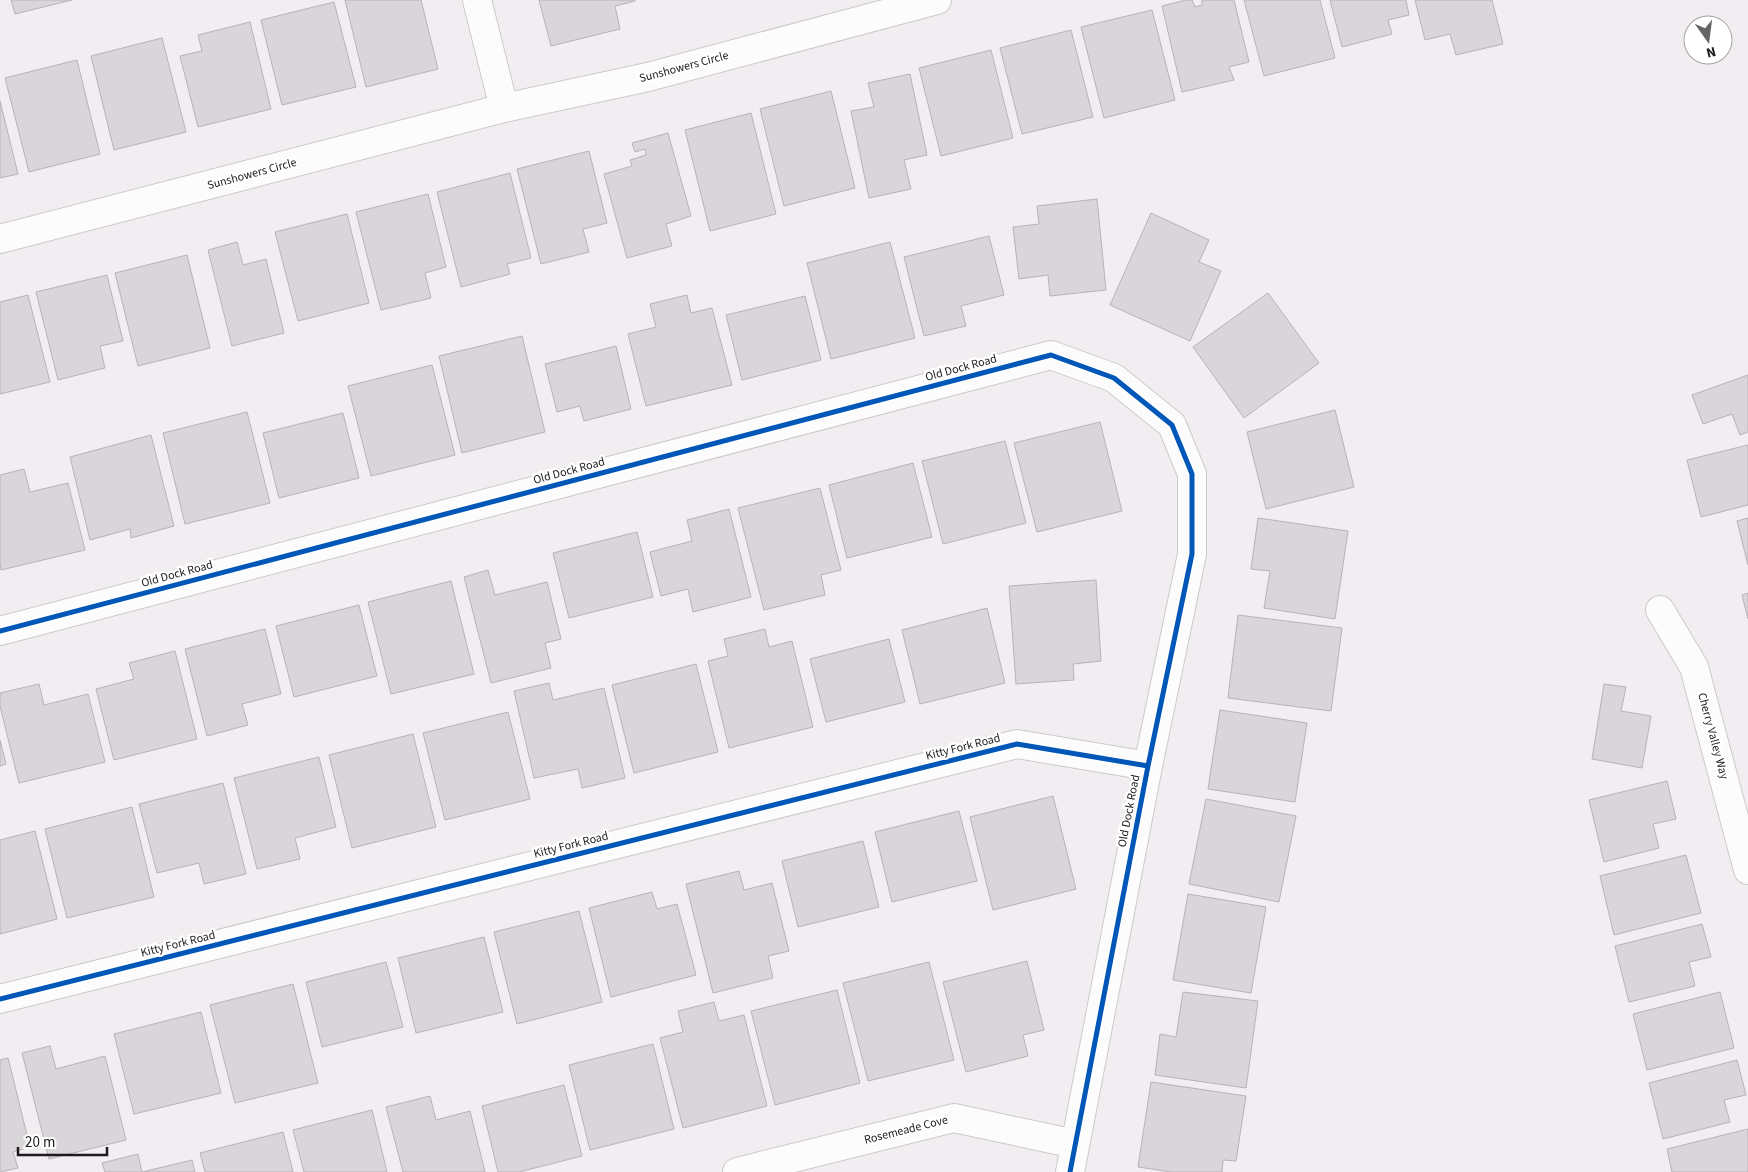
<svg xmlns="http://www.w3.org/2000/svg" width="1748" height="1172" font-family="'Source Sans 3',sans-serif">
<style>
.building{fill:#d9d6d9;stroke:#b6b3b6}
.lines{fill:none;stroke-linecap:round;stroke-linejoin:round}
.minor-casing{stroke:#ccc9cc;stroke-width:30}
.minor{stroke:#fdfcfd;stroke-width:28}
.cycleway-casing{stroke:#fff;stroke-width:8}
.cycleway{stroke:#0057b8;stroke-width:5}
.labels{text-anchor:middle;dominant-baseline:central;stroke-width:5;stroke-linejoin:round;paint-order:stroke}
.street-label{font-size:12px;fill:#1c1a1c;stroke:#fff}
</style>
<rect width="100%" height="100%" fill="#f1edf1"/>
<path class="building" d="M11 0H72L15 14Z
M345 0H421L438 69 366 87Z
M539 0H635V1L615 6 620 29 551 46Z
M1186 0H1192L1195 7 1202 5V0H1234L1249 62 1229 67 1234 80 1182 92 1162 6Z
M1244 0H1320L1335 58 1264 76Z
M1330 0H1406L1409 15 1388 20 1392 34 1342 47Z
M1415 0H1492L1503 44 1456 55 1450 34 1425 40Z
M334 2 356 87 282 105 261 20Z
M1152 10 1175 100 1104 118 1081 27Z
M250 22 271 109 198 127 180 56 202 51 198 35Z
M1071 30 1093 117 1022 134 1000 48Z
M162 38 186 132 114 150 91 56Z
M991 50 1013 138 941 156 919 68Z
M77 60 100 154 29 172 5 78Z
M910 74 927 155 904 160 911 189 869 198 851 111 874 107 868 83Z
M831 91 855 188 784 206 760 109Z
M0 101 18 174 0 178Z
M751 113 776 214 710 231 685 130Z
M668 133 691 216 666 224 672 246 627 258 604 174 632 166 630 160 646 155 645 149 635 152 632 143Z
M589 151 607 223 583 229 589 252 541 264 517 169Z
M510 173 531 258 507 264 510 274 461 287 437 192Z
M428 194 446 267 425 273 431 298 381 310 356 212Z
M1097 199 1106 290 1050 296 1048 275 1019 279 1013 227 1039 224 1037 206Z
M1151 213 1209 240 1199 262 1221 271 1190 341 1110 305Z
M347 214 369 303 298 321 275 232Z
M989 236 1004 295 961 306 966 326 924 336 904 257Z
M237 242 243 265 266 259 284 333 232 346 208 250Z
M890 242 915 338 831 359 807 263Z
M187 255 210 348 138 366 115 273Z
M107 275 123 341 100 346 105 368 58 380 36 292Z
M1268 293 1319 363 1244 418 1193 347Z
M28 295 50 382 0 394V302Z
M687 295 691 313 712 308 732 385 646 406 628 334 656 327 650 304Z
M805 296 821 360 742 380 726 315Z
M522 336 545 432 462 453 439 356Z
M616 346 631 409 584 421 580 406 557 412 545 364Z
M432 365 455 455 371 476 348 386Z
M1748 375V432L1740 435 1732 414 1703 424 1692 395Z
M1335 410 1354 487 1266 509 1247 432Z
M247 412 270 503 185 524 163 433Z
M343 413 359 478 279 498 263 433Z
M1100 422 1122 511 1037 532 1014 443Z
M151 435 174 526 131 538 130 529 90 540 70 457Z
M1005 441 1026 523 943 544 922 461Z
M1748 445V505L1701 517 1687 460Z
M913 463 932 537 847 558 829 485Z
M24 469 30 492 68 483 85 550 1 570 0 565V475Z
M820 488 841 570 821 575 825 595 764 610 738 508Z
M729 509 751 597 693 612 688 589 661 596 650 552 692 541 687 520Z
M1258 518 1348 531 1335 619 1264 608 1270 571 1251 569Z
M1748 518V565L1737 521Z
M637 532 653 597 569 618 553 553Z
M488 570 495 595 547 582 561 639 545 643 551 668 491 683 464 577Z
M1096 580 1101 661 1073 664 1074 680 1016 684 1009 586Z
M451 581 474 674 391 694 368 602Z
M1748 593V619L1742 595Z
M359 605 377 676 294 697 276 626Z
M987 608 1005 683 920 704 902 630Z
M1238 615 1342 628 1331 711 1228 698Z
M265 629 281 694 242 704 248 725 207 736 185 649Z
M765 629 769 647 792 641 813 727 729 748 708 661 728 656 724 639Z
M889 639 905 702 826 722 810 659Z
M175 651 197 739 114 760 96 689 134 679 129 663Z
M696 664 718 752 634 773 612 685Z
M549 683 553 700 604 688 625 778 582 788 578 769 534 778 514 691Z
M39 684 44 705 88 694 105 762 19 783 0 706V693Z
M1604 684 1626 687 1621 711 1651 716 1642 768 1592 759Z
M1220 710 1307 723 1295 802 1208 789Z
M508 712 530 799 445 820 423 733Z
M413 734 436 827 352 848 329 755Z
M0 740 6 764 0 766Z
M319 757 336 827 295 838 300 859 257 869 234 778Z
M1667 781 1676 819 1653 824 1659 848 1604 862 1589 800Z
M223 783 246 874 204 884 199 863 157 873 139 804Z
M1053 796 1076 889 993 910 970 817Z
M1206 799 1296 816 1279 902 1189 884Z
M132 807 154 897 67 918 45 829Z
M959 811 977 881 892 902 875 832Z
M35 831 57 919 0 934V840Z
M863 841 879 907 798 927 782 861Z
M1686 855 1701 913 1614 935 1600 876Z
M739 871 744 890 772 883 789 951 768 956 773 978 713 993 686 884Z
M652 892 657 909 677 904 696 975 611 997 589 908Z
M1188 894 1266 907 1251 993 1173 980Z
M579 911 602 1002 517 1024 494 932Z
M1702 924 1711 957 1689 962 1695 986 1629 1002 1615 946Z
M484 937 503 1012 416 1033 398 958Z
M1027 961 1044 1030 1023 1035 1028 1056 966 1072 943 982Z
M386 962 403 1027 322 1047 306 982Z
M929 962 954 1060 868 1081 843 983Z
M293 984 318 1083 235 1103 210 1005Z
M837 990 860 1083 775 1105 751 1011Z
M1183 992 1258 1001 1246 1088 1155 1075 1160 1034 1176 1037Z
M1720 992 1734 1048 1647 1070 1633 1014Z
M714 1002 719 1021 744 1015 767 1106 683 1128 660 1038 683 1032 678 1011Z
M201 1012 221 1093 134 1114 114 1034Z
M653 1044 674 1129 590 1150 569 1065Z
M50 1046 56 1069 105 1056 126 1140 49 1159 22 1053Z
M8 1058 30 1147 13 1152 18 1168 0 1172V1060Z
M1737 1060 1746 1095 1724 1100 1730 1122 1663 1139 1649 1083Z
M1151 1082 1246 1096 1236 1161 1223 1160 1222 1172H1171L1138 1167Z
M564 1085 582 1156 519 1172H498L482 1106Z
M430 1096 436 1120 470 1111 485 1172H403L386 1107Z
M372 1110 387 1172H304L293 1130Z
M1748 1129V1172H1672L1667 1149Z
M283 1132 293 1172H205L200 1153Z
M138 1154 142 1172 192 1160 195 1172H105L102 1163Z"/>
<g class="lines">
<g class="minor-casing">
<path id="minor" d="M477 0 504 108
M0 239 504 108 648 77 937 0
M1660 610 1694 667 1748 870
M0 631 1051 355 1114 378 1172 425 1192 474V554L1148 766 1070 1172
M0 999 1017 744 1148 766
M737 1172 954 1118 1075 1144"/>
</g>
<use href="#minor" class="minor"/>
<g class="cycleway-casing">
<path id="cycleway" d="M0 631 1051 355 1114 378 1172 425 1192 474V554L1148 766 1070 1172
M0 999 1017 744 1148 766"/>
</g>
<use href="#cycleway" class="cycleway"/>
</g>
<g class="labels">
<g class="street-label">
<text transform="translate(684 67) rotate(-15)">Sunshowers Circle</text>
<text transform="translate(252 174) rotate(-15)">Sunshowers Circle</text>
<text transform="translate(961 368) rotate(-15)">Old Dock Road</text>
<text transform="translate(569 471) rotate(-15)">Old Dock Road</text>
<text transform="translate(177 574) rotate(-15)">Old Dock Road</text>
<text transform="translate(1713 736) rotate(75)">Cherry Valley Way</text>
<text transform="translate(963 747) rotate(-14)">Kitty Fork Road</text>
<text transform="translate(1129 811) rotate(-79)">Old Dock Road</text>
<text transform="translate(571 845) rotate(-14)">Kitty Fork Road</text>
<text transform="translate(178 944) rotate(-14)">Kitty Fork Road</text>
<text transform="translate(906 1130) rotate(-14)">Rosemeade Cove</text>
</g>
</g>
<g transform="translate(1708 40) rotate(166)"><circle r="24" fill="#ffffff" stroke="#a4a3a4"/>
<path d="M0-4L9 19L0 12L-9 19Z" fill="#676467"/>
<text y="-8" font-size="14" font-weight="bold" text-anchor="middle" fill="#1c1a1c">N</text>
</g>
<path d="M18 1147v8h89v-8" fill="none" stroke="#1c1a1c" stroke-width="2.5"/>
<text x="25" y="1147" font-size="15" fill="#1c1a1c" stroke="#ffffff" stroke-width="4" paint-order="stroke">20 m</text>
</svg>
